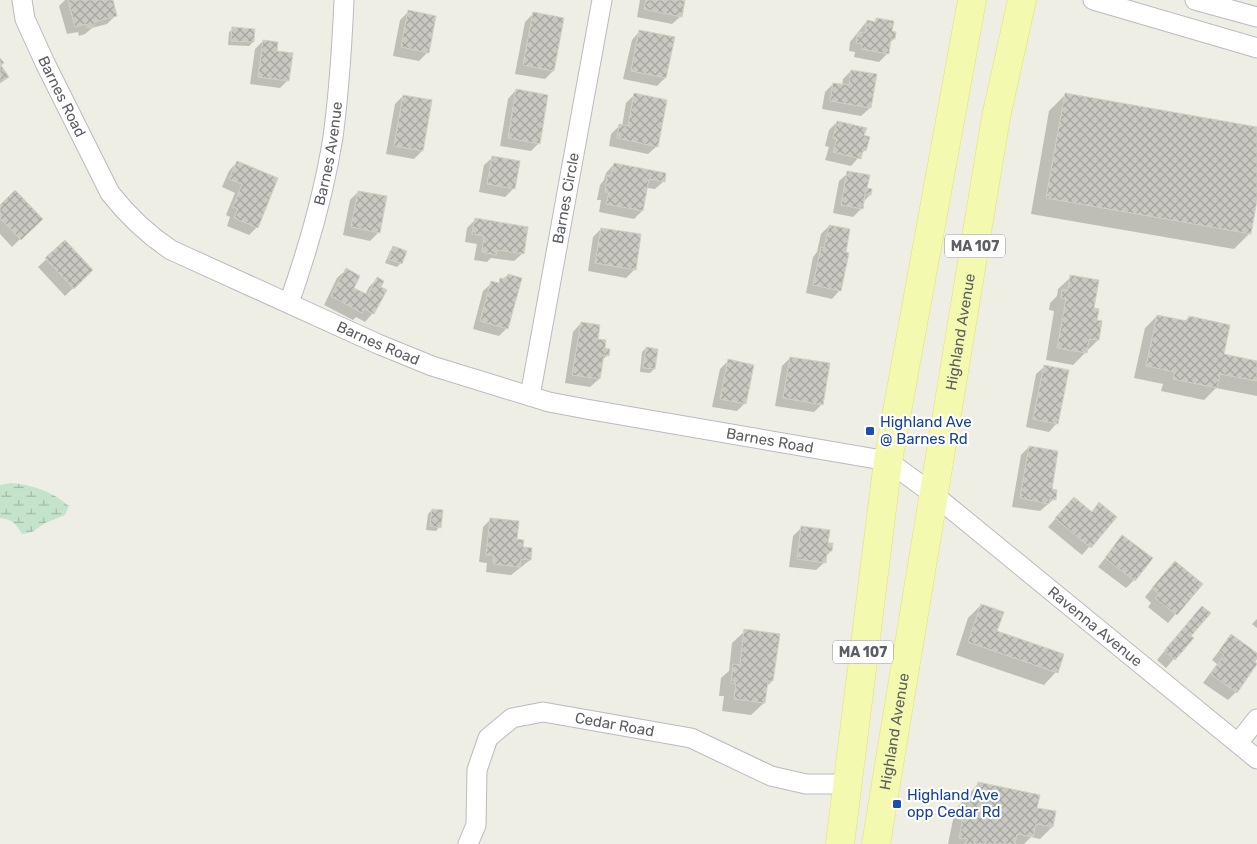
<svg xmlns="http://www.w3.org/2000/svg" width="1257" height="844" font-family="Rubik,sans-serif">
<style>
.wetland{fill:url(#wetland-marsh)}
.shadow{fill:#0003}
.building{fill:url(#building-cross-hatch);stroke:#d2d1c3}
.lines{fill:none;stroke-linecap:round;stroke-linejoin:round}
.minor-casing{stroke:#babac0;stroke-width:21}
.primary-casing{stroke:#e6e165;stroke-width:29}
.minor{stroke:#fff;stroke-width:19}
.primary{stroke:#f3f9af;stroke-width:28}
.transit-dot{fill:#1a4fb4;stroke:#fff;stroke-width:2}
.labels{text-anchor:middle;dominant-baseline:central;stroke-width:4.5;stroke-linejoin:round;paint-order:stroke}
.shield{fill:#fff;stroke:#8e8e92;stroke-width:1}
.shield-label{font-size:14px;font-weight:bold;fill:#5d5e64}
.street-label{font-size:15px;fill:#5d5e64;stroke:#fff}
.transit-label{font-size:15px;fill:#164399;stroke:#fff;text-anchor:start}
</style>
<defs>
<pattern id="wetland-marsh" width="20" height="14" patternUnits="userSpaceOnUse" patternTransform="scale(1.25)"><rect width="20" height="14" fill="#c3e3cb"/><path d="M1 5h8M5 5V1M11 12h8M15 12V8" fill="none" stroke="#a2bba8"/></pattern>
<pattern id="building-cross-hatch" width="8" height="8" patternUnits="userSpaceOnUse" patternTransform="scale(1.25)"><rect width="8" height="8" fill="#c9c8c2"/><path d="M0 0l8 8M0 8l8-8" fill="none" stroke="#a6a6a1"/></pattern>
</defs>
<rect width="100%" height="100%" fill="#eeeee5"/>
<path class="wetland" d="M11 483C36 486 49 490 69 506L65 515 45 523 32 532 22 534C16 524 12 519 0 518V485Z"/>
<path class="shadow" d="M65 0H112L116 15 107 24 92 28 85 34 79 36 78 32 67 34 59 6Z
M640 0H684L681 16 672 24 637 17Z
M408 12 428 52 419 61 393 56 400 20Z
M533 14 553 71 545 79 515 74 525 22Z
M877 19 891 32 894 39 889 43 887 54 879 62 854 57 855 52 849 51 850 42 867 21 874 22Z
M233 29 253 42 249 46 228 45 229 32Z
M640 31 673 38 665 78 657 86 623 79 632 40Z
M263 41 276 52 288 80 280 88 250 84 255 49Z
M851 71 870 108 861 116 822 109 825 92 833 84 842 86 843 79Z
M516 90 539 143 531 151 500 146 508 99Z
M634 95 657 146 648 154 609 146 611 134 620 125 622 126 626 103Z
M1065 95 1257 128V192L1250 233 1234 249 1031 214 1049 111Z
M403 96 431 101 422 151 414 159 386 154 395 104Z
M837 122 863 136 865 150 851 166 825 160 829 147 825 146 829 130Z
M493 157 514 188 505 197 479 192 484 165Z
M237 162 257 227 249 235 227 226 230 217 226 215 235 193 222 187 229 171Z
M614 164 664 181 655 189 647 188 642 211 634 219 599 212 601 200H597L600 185 604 180 606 173Z
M848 173 870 195 863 202 862 208 853 217 833 213 839 181Z
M358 192 379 232 370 241 343 235 350 200Z
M0 207 41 218 12 247 0 234Z
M475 220 523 253 514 261 491 258 487 262 474 260 477 244 465 242 467 228Z
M829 226 840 290 832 299 806 293 813 257 817 252 821 234Z
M601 229 635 269 626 278 588 271 593 237Z
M65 242 92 270 65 296 38 267Z
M393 247 401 263 397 267 385 263 390 251Z
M346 270 353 289 365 295 369 287 377 279 373 313 365 322 356 317 353 320 324 305 337 278Z
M508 275 507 328 499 336 473 329 483 291 492 283 496 284Z
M1071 277 1092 309 1098 340 1073 365 1046 360 1054 311 1049 310 1050 303 1057 296 1058 289Z
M1157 316 1185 321 1189 317 1223 355 1257 362V396L1216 388 1204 400 1161 391 1163 384 1134 378 1145 328Z
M581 323 608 355 601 361 599 379 590 387 565 383 573 332Z
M646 348 654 369 650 373 640 372 642 352Z
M790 358 822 404 814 412 775 406 782 366Z
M728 361 745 403 737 411 712 407 720 369Z
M1045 366 1057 423 1049 432 1026 427 1036 374Z
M1029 447 1054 499 1040 511 1012 507 1021 455Z
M1074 498 1091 513 1099 504 1115 517 1082 555 1048 527Z
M432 510 439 527 436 531 426 530 428 514Z
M491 519 515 540 530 560 511 575 486 572 487 563 479 562 483 527Z
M802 527 827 544 831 551 825 557V562L816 570 789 567 793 536Z
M1122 537 1134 580 1126 588 1098 567Z
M1166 571 1201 584 1168 623 1148 607 1151 603 1145 597Z
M981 605 996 632 1056 672 1044 685 956 655 968 618Z
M1194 616 1190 636 1192 638 1166 668 1157 660Z
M1257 619V628L1252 624Z
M745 631 772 681 766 687 764 703 751 715 722 711 724 696H719L721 678 729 671 732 643Z
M1231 636 1257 655V657L1236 692 1228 700 1203 683 1217 664 1212 660Z
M978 784 1036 809 1052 827 1040 839 1031 837 1024 844H948L955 810Z"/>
<path class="building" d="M68 0H113L117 16 94 22 95 26 87 28 86 24 75 27Z
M646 0H685L682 17 644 9Z
M408 10 436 16 429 53 401 47Z
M533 12 564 18 554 71 523 65Z
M876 18 894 21 892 31 896 32 895 39H891L889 54 861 49 862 44 856 43 858 32 865 33 867 20 876 22Z
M232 27 255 29 254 42 231 41Z
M639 30 675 37 666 78 631 71Z
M263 40 278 42 277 51 293 53 289 81 258 77Z
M0 58 4 63 1 65 9 77 0 83Z
M851 70 877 74 871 108 830 101 833 83 849 85Z
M516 89 548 95 540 144 508 138Z
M634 93 667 100 658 147 617 138 619 124 628 126Z
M1065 93 1257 127V200L1251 234 1046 198Z
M403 95 432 100 423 151 394 146Z
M837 121 867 128 864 135 870 137 866 151 863 150 861 159 833 152 837 139 833 138Z
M492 156 520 161 515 189 487 184Z
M237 161 278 178 258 228 234 218 238 209 233 207 242 184 229 179Z
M614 163 666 173 665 182 649 179 643 211 606 204 609 192H605L607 175H611Z
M847 171 870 175 867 188 872 189 871 195 865 194 863 209 841 205Z
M15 190 43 219 21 240 0 218V205Z
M358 191 387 196 380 233 351 227Z
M475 218 528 227 524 254 497 250 496 255 482 252 484 236 472 234Z
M829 225 850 229 846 252 849 253 841 291 813 285 821 247 824 248Z
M601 228 641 234 636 270 595 263Z
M65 240 93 270 74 289 45 258Z
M393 246 407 251 402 264 388 259Z
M346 268 360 276 354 288 368 295 377 277 384 281 381 287 387 290 374 314 364 309 362 313 331 296Z
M508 274 522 278 508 329 480 321 491 281 499 283 500 278 506 279Z
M1070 275 1099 280 1094 308 1099 309 1097 320 1102 321 1099 340 1089 339 1087 353 1057 348 1066 299 1061 298 1062 289 1068 290Z
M1157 315 1187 321 1189 316 1230 325 1224 354 1257 361V381L1220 374 1217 388 1173 379 1175 372 1146 366Z
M581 322 600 325 598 339 606 340 605 348 610 349 609 356 604 355 600 379 572 375Z
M646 347 658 349 655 369 643 368Z
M790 357 830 363 823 405 783 398Z
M728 359 754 365 746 404 720 399Z
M1044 365 1069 370 1058 424 1033 419Z
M1029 446 1058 451 1052 489 1057 490 1056 500 1050 499 1049 504 1020 498Z
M1074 497 1092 512 1099 502 1117 517 1091 548 1055 518Z
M432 509 443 510 441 528 430 526Z
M490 518 519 521 517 539 524 540 523 547 532 548 531 560 521 559 520 567 493 564 494 555H486Z
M801 526 830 530 828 543H833L832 551H827L826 563 797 559Z
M1122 535 1153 558 1135 581 1105 558Z
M1175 561 1203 584 1177 615 1155 598 1159 594 1152 588Z
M981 604 1004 612 997 631 1064 654 1058 673 968 642Z
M1202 606 1211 613 1191 636 1194 638 1175 660 1164 651Z
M744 629 780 634 773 681H768L765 703 734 699 736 684 731 683 733 664 740 665Z
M1231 634 1257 653V659L1255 661 1257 664 1237 693 1211 674 1224 655 1219 651Z
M978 782 1040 795 1037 808 1056 811 1053 827 1036 824 1033 837 1017 834 1015 844H966L967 839 959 838 967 796 974 798Z"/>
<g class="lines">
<g class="minor-casing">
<g id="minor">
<path id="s1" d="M22 0 25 19 45 63 110 193C128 216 147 234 171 250L378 344 432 366 549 402 586 409 888 461 933 494 1257 759"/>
<path d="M1093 0 1257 48"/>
<path d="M1195 0 1257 17"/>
<path id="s2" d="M289 303C308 249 324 194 333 137 339 92 342 46 344 0"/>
<path id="s3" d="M530 396 602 0"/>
<path d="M1238 743 1257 719"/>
<path id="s4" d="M468 844 476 825 477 770 488 738 512 718 543 712 691 738 771 776 806 784H847"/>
</g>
</g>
<g class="primary-casing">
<g id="primary">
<path d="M840 844 888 461 972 0"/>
<path id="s5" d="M876 844 996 117 1022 0"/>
</g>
</g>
<use href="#minor" class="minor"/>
<use href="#primary" class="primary"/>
</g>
<g class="transit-dot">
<rect x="865" y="426" width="10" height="10" rx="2.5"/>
<rect x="892" y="799" width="10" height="10" rx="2.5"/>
</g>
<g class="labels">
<g class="shield">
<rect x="945" y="234.5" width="60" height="23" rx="4"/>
<rect x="833" y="640.5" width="60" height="23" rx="4"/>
</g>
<g class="shield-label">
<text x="975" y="246">MA 107</text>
<text x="863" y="652">MA 107</text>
</g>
<g class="street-label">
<text stroke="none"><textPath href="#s1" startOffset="105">Barnes Road</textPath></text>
<text stroke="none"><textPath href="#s2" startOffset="155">Barnes Avenue</textPath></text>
<text stroke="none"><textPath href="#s3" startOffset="201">Barnes Circle</textPath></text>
<text stroke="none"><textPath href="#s5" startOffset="519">Highland Avenue</textPath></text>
<text stroke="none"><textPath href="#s1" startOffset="524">Barnes Road</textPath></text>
<text stroke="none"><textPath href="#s1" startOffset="929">Barnes Road</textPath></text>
<text stroke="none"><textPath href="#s1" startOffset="1314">Ravenna Avenue</textPath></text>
<text stroke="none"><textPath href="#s4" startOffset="245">Cedar Road</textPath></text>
<text stroke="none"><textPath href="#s5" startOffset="114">Highland Avenue</textPath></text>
</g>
<g class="transit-label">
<text x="880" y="422">Highland Ave<tspan x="880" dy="17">@ Barnes Rd</tspan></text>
<text x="907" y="795">Highland Ave<tspan x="907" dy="17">opp Cedar Rd</tspan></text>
</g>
</g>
</svg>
